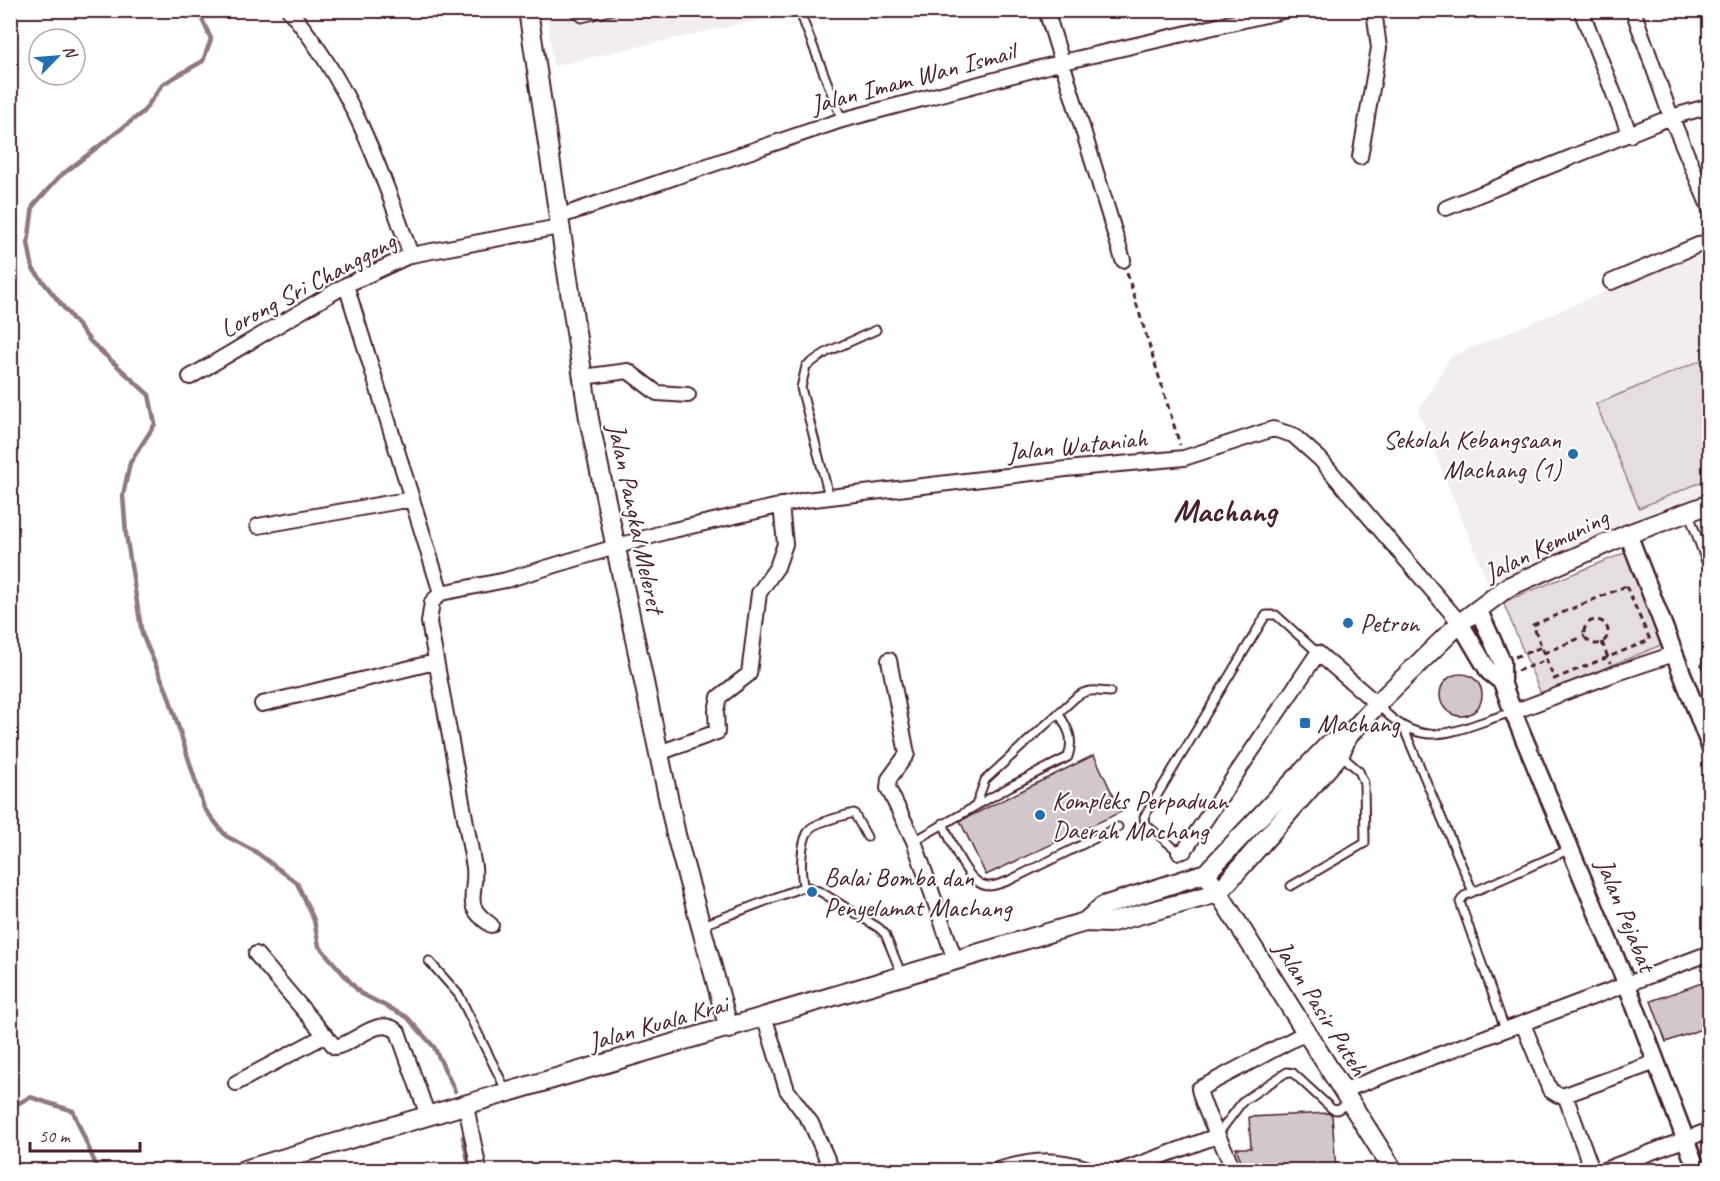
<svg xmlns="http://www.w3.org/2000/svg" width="1720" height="1181" font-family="Caveat,sans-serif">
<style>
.built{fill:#f2eeef}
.green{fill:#e5dee0;stroke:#987e86;stroke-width:1.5}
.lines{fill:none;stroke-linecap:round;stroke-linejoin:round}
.stream{stroke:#91787e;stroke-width:4.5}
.building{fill:#d2c7cb;stroke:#4a1f2b;stroke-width:1.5}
.service-casing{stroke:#4a1f2b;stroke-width:11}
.minor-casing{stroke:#4a1f2b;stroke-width:18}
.tertiary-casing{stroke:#4a1f2b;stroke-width:21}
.secondary-casing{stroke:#4a1f2b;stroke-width:22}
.path{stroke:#4a1f2b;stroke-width:3;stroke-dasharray:6 4.5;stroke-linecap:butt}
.service{stroke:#fff;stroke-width:7}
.minor{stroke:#fff;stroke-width:14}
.tertiary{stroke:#fff;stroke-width:16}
.secondary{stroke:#fff;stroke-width:18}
.poi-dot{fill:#1f6fb2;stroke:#fff;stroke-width:2}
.labels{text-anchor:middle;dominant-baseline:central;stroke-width:4.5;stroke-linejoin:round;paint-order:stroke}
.street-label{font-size:26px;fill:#4a1f2b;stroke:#fff}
.poi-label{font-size:26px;fill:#4a1f2b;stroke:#fff;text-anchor:start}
.district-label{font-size:32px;font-weight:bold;fill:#4a1f2b;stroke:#fff}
</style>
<rect width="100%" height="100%" fill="#fff"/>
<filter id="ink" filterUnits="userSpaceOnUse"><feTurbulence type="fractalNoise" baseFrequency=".0167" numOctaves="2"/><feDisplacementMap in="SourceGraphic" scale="12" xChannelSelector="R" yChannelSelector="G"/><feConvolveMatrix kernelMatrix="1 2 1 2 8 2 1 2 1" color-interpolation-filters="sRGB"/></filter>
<g filter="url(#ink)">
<path class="built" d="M547 10 798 11 553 66Z
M1709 248V498L1489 586 1418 411 1450 357Z"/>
<path class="green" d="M1709 357V479L1639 508 1596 404Z
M1627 552 1664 644 1541 694 1503 602Z"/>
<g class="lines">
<path class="stream" d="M198 10 211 39 203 61 163 84 143 112 59 177 33 206 28 243 33 269 91 342 149 395 155 424 130 463 123 495 126 534 142 634 168 694 204 808 226 836 256 852 297 883 314 920 319 946 360 993 407 1017 434 1047 455 1091
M10 1108 30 1097 73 1111 98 1170
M463 1137 470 1170"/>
</g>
<path class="building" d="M1440 695a21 21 0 1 1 42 0a21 21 0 1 1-42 0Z
M1094 755 1121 812 986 875 960 821Z
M1710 980V1026L1666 1042 1651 1001Z
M1328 1113 1332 1115 1336 1170H1245L1236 1148H1251L1249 1117Z"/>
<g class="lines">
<g class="service-casing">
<path id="service" d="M572 10 582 18 613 10
M799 10 842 120
M829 496 801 388 806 366 827 352 876 330
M1689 514 1710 573
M1710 652 1706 665 1710 671
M1377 704C1424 756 1456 728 1513 712
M1404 729 1473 892
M976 805 985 780 1075 698C1087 688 1095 691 1110 692
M943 823C951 841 967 886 989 886 995 886 1002 883 1008 881L1118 827
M914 841 1011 786 1068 757C1074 739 1069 730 1059 714
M1179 852 1145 824 1144 817 1266 615H1276L1318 653
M1291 886 1365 843 1364 783 1359 771 1340 754
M804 888C800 874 800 841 810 829 814 823 846 815 854 813L867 837
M703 925 800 888 808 887 821 892 879 928 885 934 902 975
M429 961 459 995 507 1092
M1505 1029 1460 902 1464 896 1570 849
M1218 1134 1243 1101 1287 1072 1293 1073 1332 1109 1337 1110 1350 1103"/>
</g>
<g class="minor-casing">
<path id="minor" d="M289 10C351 84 379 165 411 255
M1046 10 1123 260
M1581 10 1630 135
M1633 10 1671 117 1710 209
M1360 157 1379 48 1374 10
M1446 208 1671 117 1703 108 1710 110
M558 217 842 120 1063 62 1287 10
M1611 282 1710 240
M346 285 441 593
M190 377 346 285 411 255 559 227
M583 377 628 371 657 393 688 395
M258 526 412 499
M889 660 907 754 889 779 888 788 914 841 955 960
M262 704 435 662
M1513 712 1614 674 1674 654
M659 753 717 732 716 711 719 697 749 674 759 593 777 567 785 544 781 505
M1179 852 1184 851 1318 653 1377 704
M491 925C461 904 477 897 474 867L429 622 432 602 441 593 506 580 665 532 805 500 1066 469 1184 458 1273 429 1293 435 1320 459 1460 623
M256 954 335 1047C355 1044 379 1014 398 1032L428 1116
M765 1019 787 1090 811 1123 832 1170
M1523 1024 1550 1090 1558 1095H1565L1592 1170
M236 1083 326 1035
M1342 1091 1710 953
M1565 1095 1656 1062
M466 1106 479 1170
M997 1170C1034 1159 1055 1158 1093 1170
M1123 1170 1217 1136
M1233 1170C1224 1142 1206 1119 1199 1089L1305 1033
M1604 1170 1710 1130"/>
</g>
<g class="tertiary-casing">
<path id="tertiary" d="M1628 534 1710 746
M1478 609 1502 662V682L1513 712 1627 985 1697 1170
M1460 623 1489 672 1502 682"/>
</g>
<g class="secondary-casing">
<path id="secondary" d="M528 10 589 419 676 835 729 1029
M1206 873 1393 1170
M1218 893 1340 754 1347 737 1377 704 1460 623 1508 587 1628 534 1710 504
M1085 922 1103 906 1206 873 1329 744 1347 737
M244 1170 1085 922 1109 923 1218 893"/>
</g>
<path class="path" d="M1127 273 1180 445
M1626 586 1650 640 1554 679 1533 625Z
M1584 632a12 12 0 1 1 24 0a12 12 0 1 1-24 0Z
M1602 642 1610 663
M1544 653 1585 636
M1515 657 1542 647
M1517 671 1547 660"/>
<use href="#service" class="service"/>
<use href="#minor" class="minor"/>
<use href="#tertiary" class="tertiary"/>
<use href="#secondary" class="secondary"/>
</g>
</g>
<g class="poi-dot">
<circle cx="1573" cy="454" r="6"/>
<circle cx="1348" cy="623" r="6"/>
<rect x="1299" y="717" width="12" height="12" rx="3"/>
<circle cx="1040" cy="815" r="6"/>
<circle cx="812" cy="892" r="6"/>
</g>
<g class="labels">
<g class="street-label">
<text transform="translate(913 78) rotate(-15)">Jalan Imam Wan Ismail</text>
<text transform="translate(308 285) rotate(-28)">Lorong Sri Changgong</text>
<text transform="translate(1077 445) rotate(-6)">Jalan Wataniah</text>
<text transform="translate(636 518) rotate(78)">Jalan Pangkal Meleret</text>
<text transform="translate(1546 545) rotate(-26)">Jalan Kemuning</text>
<text transform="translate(1626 915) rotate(68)">Jalan Pejabat</text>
<text transform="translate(1321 1008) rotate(58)">Jalan Pasir Puteh</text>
<text transform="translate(658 1023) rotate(-16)">Jalan Kuala Krai</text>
</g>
<g class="poi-label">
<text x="1561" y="439" text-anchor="end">Sekolah Kebangsaan<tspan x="1561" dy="30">Machang (1)</tspan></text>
<text x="1360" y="623">Petron</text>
<text x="1317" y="723">Machang</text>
<text x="1052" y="800">Kompleks Perpaduan<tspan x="1052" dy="30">Daerah Machang</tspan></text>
<text x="824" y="877">Balai Bomba dan<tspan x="824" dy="30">Penyelamat Machang</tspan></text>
</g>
<g class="district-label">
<text x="1225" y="510">Machang</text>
</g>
</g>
<rect width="1720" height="1181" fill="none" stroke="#fff" stroke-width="36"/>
<rect x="18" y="18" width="1684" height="1145" fill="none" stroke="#4a1f2b" stroke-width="2" filter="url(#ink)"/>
<g transform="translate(57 57) rotate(65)"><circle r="28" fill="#ffffff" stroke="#b7a5aa" stroke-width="1.5"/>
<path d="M0-4.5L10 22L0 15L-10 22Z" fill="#1f6fb2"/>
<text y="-9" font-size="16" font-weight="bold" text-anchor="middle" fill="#4a1f2b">N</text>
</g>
<path d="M30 1142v9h110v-9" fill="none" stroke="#4a1f2b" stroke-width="3"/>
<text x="39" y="1142" font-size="18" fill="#4a1f2b" stroke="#ffffff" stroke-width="4.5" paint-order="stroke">50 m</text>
</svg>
